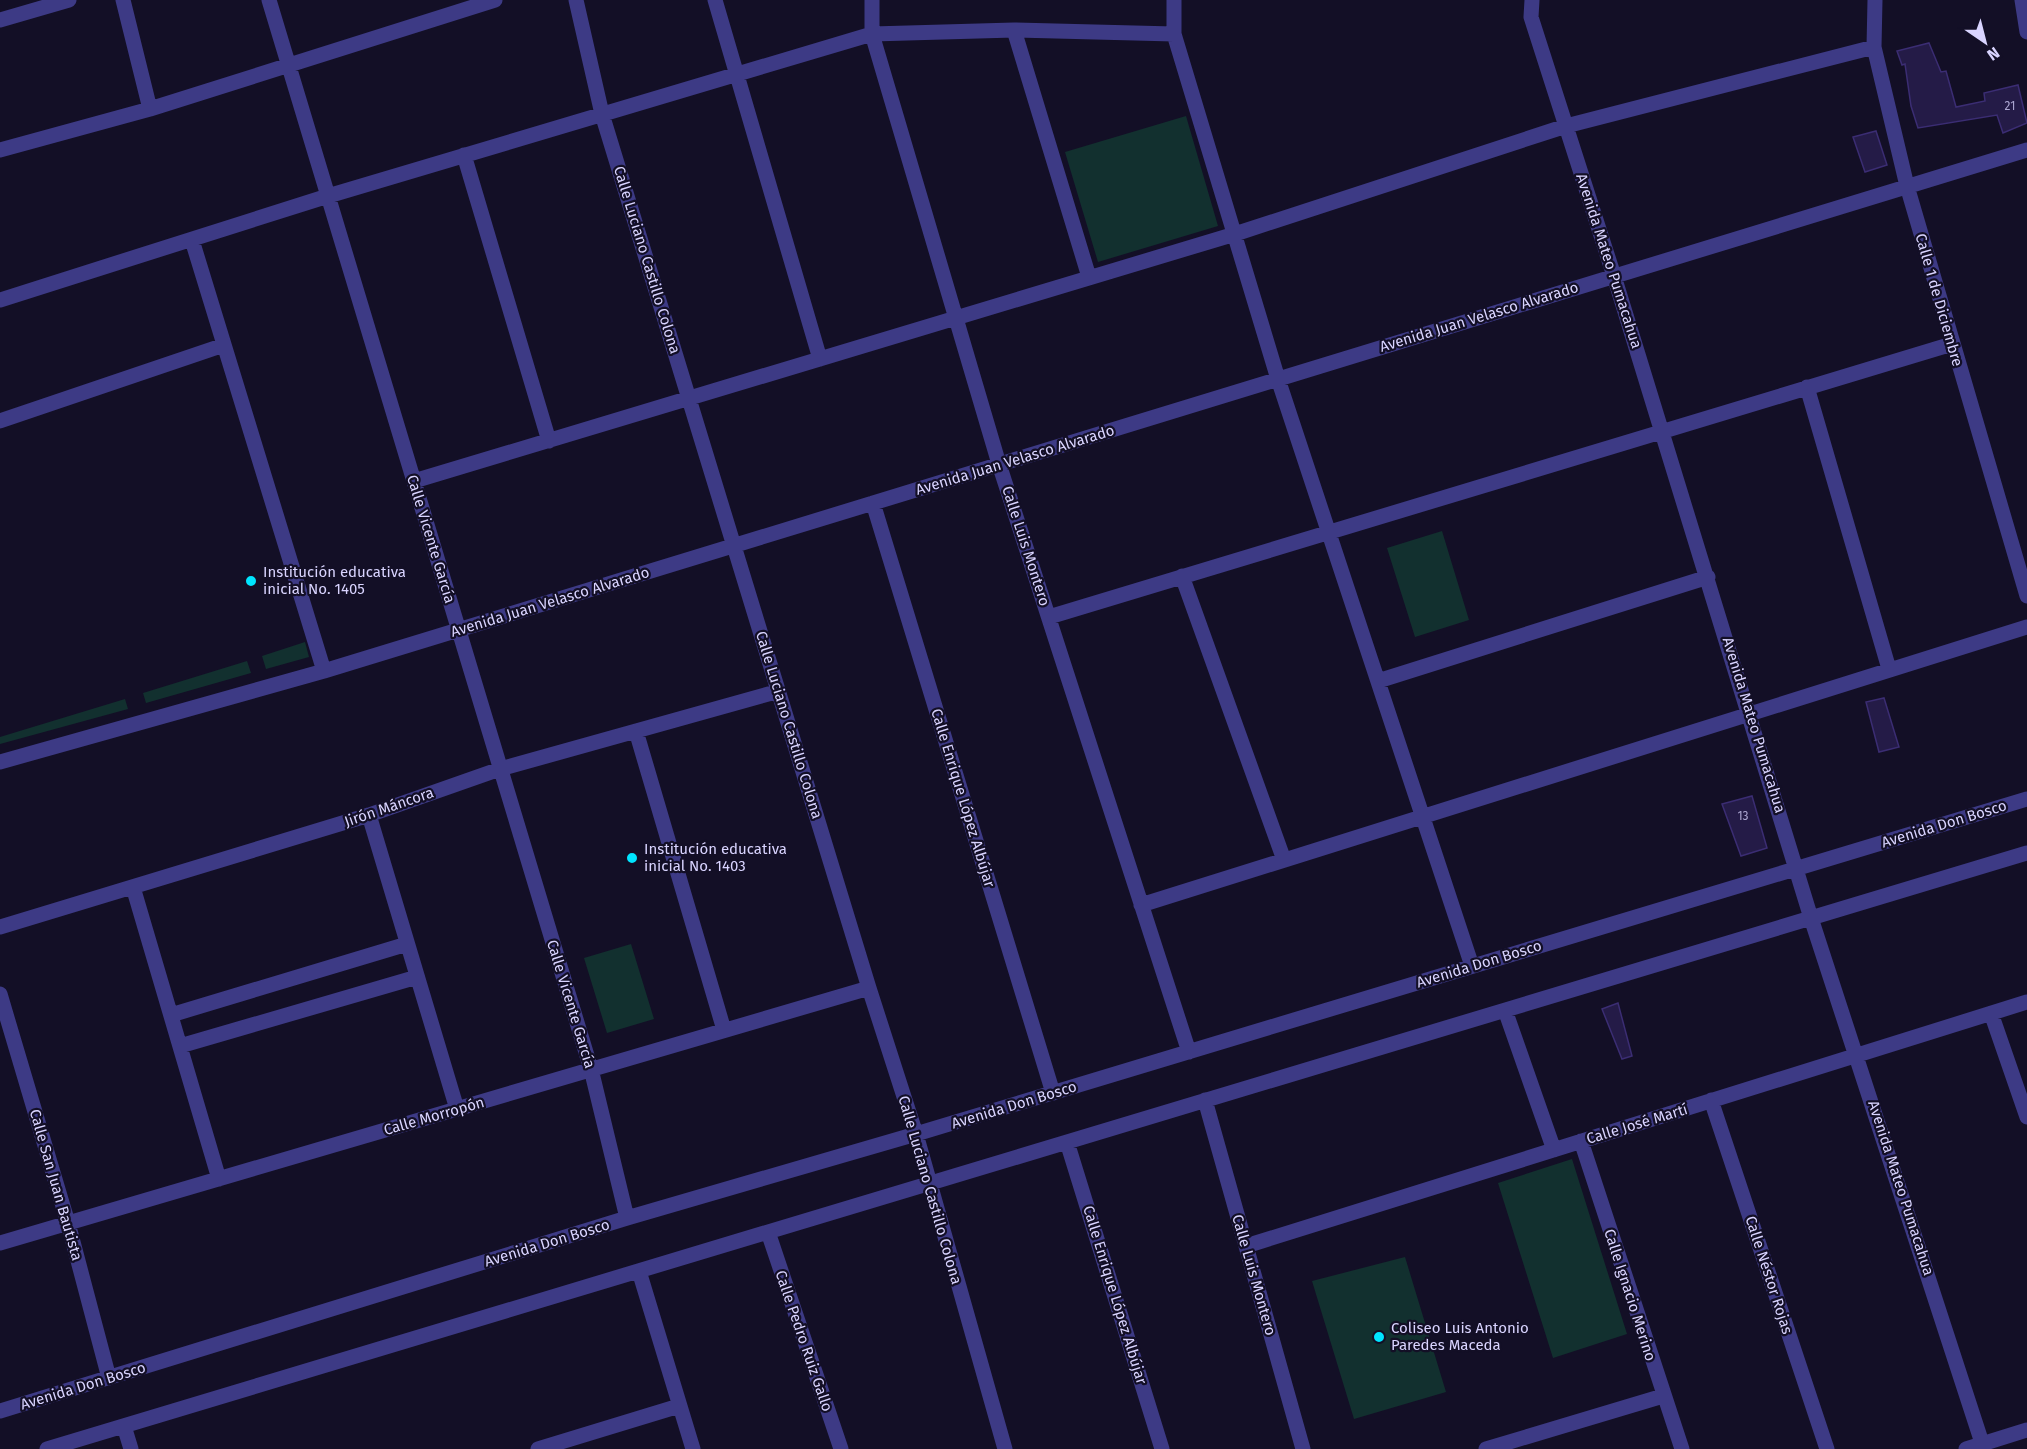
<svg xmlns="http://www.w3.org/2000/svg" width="2027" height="1449" font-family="'Fira Sans',sans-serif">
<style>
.green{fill:#12302f}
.building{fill:#241b47;stroke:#3b2d73;stroke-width:1.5}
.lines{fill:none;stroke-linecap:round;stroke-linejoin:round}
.minor{stroke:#3d3a85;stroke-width:15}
.poi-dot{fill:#00e5ff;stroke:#130f26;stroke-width:2}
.labels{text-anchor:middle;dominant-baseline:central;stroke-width:4.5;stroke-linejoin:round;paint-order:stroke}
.number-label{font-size:12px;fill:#aca6d1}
.street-label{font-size:15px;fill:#d9d4ff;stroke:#130f26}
.poi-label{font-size:15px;fill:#d9d4ff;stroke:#130f26;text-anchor:start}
</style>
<rect width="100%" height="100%" fill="#130f26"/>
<path class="green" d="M1186 116 1218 226 1098 262 1065 152Z
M1442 531 1469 620 1415 637 1387 548Z
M305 642 309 657 266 669 262 656Z
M247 661 251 673 146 703 143 693Z
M125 699 128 709 0 744V737Z
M631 944 654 1019 607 1033 584 958Z
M1572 1159 1627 1334 1553 1358 1498 1183Z
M1405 1257 1446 1392 1354 1419 1312 1281Z"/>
<path class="building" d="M1929 43 1941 72 1946 71 1956 107 1985 101 1984 93 2018 85 2027 123 2003 133 1997 115 1918 128 1911 106 1905 64 1902 65 1897 51Z
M1876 131 1887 165 1865 172 1853 137Z
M1884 698 1899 747 1879 752 1866 702Z
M1752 796 1767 848 1741 856 1722 804Z
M1618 1003 1632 1056 1622 1059 1602 1009Z"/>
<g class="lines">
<path class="minor" d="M123 0 150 109
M269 0 591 1069 627 1218
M576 0 602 114 869 988 916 1134 1005 1449
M715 0 820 359
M872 0V34L999 464 1189 1052
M1174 0V34L1278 379 1472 966
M1532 0 1531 17 1614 276 1811 918 1984 1449
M1875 0 1874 47 1907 186 2027 596
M2022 0 2027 32
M0 20 69 0
M1014 30 1089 277
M0 150 150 109 495 0
M464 155 549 441
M192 240 324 671
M0 300 328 196 872 34 1014 30 1174 34
M1807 387 1889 669
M0 421 224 345
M414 481 1235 234 1566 126 1874 47
M873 503 1053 1093
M1182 576 1284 860
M1049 617 1952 344
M1378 681 1708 577
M636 731 724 1030
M0 762 324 671 2027 150
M369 815 457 1109
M133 887 219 1179
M1141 905 2027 627
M0 927 369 815 500 769 779 691
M0 994 68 1223 109 1378
M1505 1010 1554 1150
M1991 1013 2027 1117
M171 1015 407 944
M180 1046 417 977
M1205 1100 1303 1449
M1711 1100 1827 1449
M1581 1141 1682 1449
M1067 1142 1162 1449
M768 1232 841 1449
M0 1243 869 988
M1246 1246 2027 1002
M639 1271 693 1449
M0 1411 627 1218 916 1134 2027 799
M124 1426 131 1449
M47 1449 2027 853
M538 1449 679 1406
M1486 1449 1663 1396
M1966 1449 2027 1430"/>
</g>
<g class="poi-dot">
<circle cx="251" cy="581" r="6"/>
<circle cx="632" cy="858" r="6"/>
<circle cx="1379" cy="1337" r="6"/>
</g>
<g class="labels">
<g class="number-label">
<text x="2010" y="106">21</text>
<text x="1743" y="816">13</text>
</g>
<g class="street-label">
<text transform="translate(647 260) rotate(73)">Calle Luciano Castillo Colona</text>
<text transform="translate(1609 261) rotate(72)">Avenida Mateo Pumacahua</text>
<text transform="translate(1939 300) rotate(74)">Calle 1 de Diciembre</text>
<text transform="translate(1479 317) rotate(-17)">Avenida Juan Velasco Alvarado</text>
<text transform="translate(1015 460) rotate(-17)">Avenida Juan Velasco Alvarado</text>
<text transform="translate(431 539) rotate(73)">Calle Vicente García</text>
<text transform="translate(1026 546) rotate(72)">Calle Luis Montero</text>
<text transform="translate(550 602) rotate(-17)">Avenida Juan Velasco Alvarado</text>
<text transform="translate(789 725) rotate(73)">Calle Luciano Castillo Colona</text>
<text transform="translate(1754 725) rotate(73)">Avenida Mateo Pumacahua</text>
<text transform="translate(963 798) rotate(73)">Calle Enrique López Albújar</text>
<text transform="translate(389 807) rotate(-19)">Jirón Máncora</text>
<text transform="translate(1944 824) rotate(-17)">Avenida Don Bosco</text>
<text transform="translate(1479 964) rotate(-17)">Avenida Don Bosco</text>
<text transform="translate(571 1004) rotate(73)">Calle Vicente García</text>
<text transform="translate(1014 1105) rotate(-17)">Avenida Don Bosco</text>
<text transform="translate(434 1116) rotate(-16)">Calle Morropón</text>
<text transform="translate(1637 1124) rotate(-17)">Calle José Martí</text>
<text transform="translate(56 1185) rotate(74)">Calle San Juan Bautista</text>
<text transform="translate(1901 1188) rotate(72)">Avenida Mateo Pumacahua</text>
<text transform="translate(930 1190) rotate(74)">Calle Luciano Castillo Colona</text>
<text transform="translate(547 1243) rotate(-17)">Avenida Don Bosco</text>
<text transform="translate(1254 1275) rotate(74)">Calle Luis Montero</text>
<text transform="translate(1769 1275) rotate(72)">Calle Néstor Rojas</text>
<text transform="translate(1115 1295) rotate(73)">Calle Enrique López Albújar</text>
<text transform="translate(1630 1295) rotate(72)">Calle Ignacio Merino</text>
<text transform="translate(804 1341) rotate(71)">Calle Pedro Ruiz Gallo</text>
<text transform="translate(83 1386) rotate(-17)">Avenida Don Bosco</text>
</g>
<g class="poi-label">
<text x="263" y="572">Institución educativa<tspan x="263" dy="17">inicial No. 1405</tspan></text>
<text x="644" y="849">Institución educativa<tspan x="644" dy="17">inicial No. 1403</tspan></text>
<text x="1391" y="1328">Coliseo Luis Antonio<tspan x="1391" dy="17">Paredes Maceda</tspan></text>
</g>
</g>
<g transform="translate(1985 42) rotate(145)" stroke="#130f26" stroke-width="4.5" paint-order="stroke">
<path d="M0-4.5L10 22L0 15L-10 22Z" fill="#d9d4ff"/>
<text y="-9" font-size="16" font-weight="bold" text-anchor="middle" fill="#d9d4ff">N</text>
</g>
</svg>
